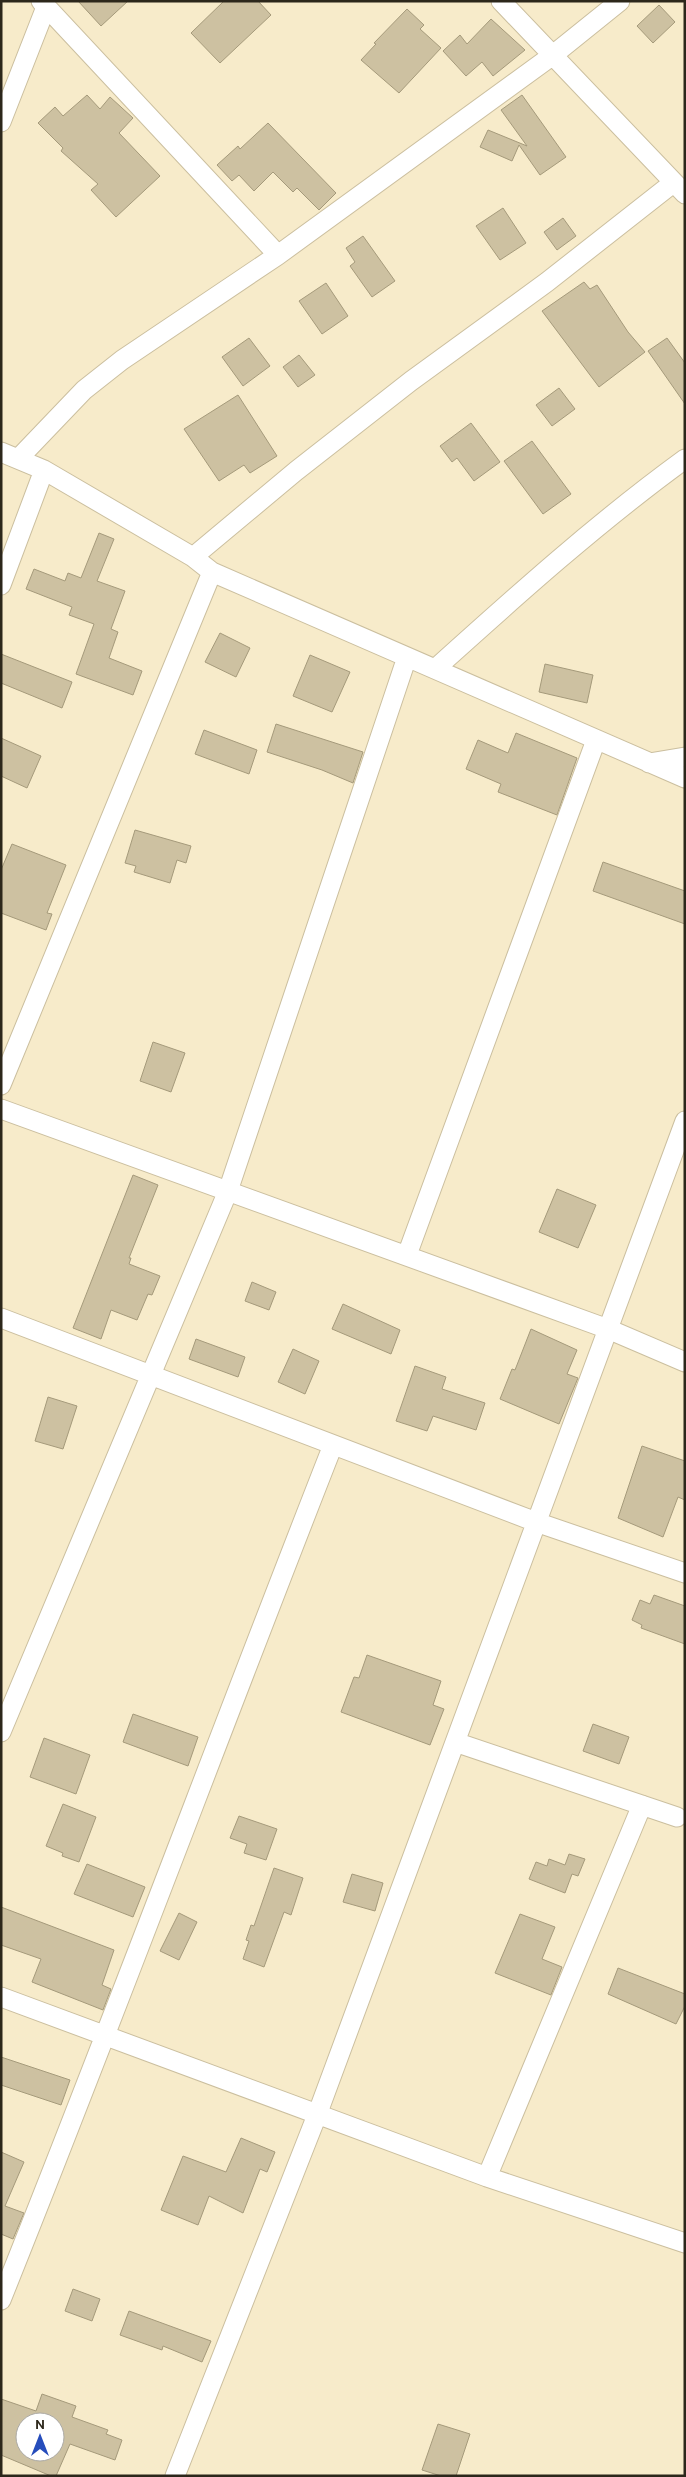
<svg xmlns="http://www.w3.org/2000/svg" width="686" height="2477" font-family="Overpass,sans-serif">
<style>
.building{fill:#cdc1a1;stroke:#a59a7b;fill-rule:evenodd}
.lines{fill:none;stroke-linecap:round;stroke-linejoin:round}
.minor-casing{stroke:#cbbf9f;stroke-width:21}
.minor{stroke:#fff;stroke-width:19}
</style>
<rect width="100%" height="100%" fill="#f7ebca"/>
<path class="building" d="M78 1H128L101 26Z
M224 1H258L271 15 220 63 191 33Z
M659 5 675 22 653 43 637 26Z
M407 9 424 25 420 29 441 48 399 93 361 60 376 44 374 43Z
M491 19 525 50 493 76 482 62 466 76 443 51 460 35 467 44Z
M87 95 100 109 110 97 133 118 119 133 160 176 116 217 91 190 98 184 61 151 63 148 38 123 55 107 63 116Z
M522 95 566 157 540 175 519 145 512 161 480 147 488 130 527 146 501 110Z
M268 123 336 193 319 210 297 188 293 192 273 172 254 191 239 175 232 181 217 165 238 146 240 149Z
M503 208 526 243 500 260 476 226Z
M563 218 576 236 557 250 544 232Z
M363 236 395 281 372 297 350 266 355 262 346 248Z
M584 282 590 289 597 285 628 332 645 352 599 387 542 311Z
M326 283 348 316 322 334 299 301Z
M249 338 270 366 243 386 222 357Z
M667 338 685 363V404L648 351Z
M299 355 315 375 298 387 283 367Z
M559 388 575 409 552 426 536 405Z
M238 395 277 456 250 473 244 465 219 481 184 429Z
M471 423 500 462 474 481 457 458 452 462 440 446Z
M532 441 571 494 543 514 504 461Z
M99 533 114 539 97 581 125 591 111 629 118 632 109 658 142 671 133 695 76 674 94 624 69 615 72 607 26 589 34 569 65 581 68 573 81 578Z
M220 633 250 648 236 677 205 662Z
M1 654 72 682 62 708 1 683Z
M310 655 350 672 332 712 293 696Z
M545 664 593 675 587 703 539 692Z
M276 724 363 752 353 783 322 770 267 752Z
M204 730 257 750 249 774 195 754Z
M516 733 577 758 557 815 498 792 501 784 466 769 478 740 508 753Z
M1 738 41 756 27 788 1 776Z
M135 830 191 846 186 863 177 860 170 883 134 872 136 866 125 863Z
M12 844 66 865 47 913 52 914 46 930 1 913V870Z
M603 862 685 891V924L593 891Z
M153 1042 185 1053 171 1092 140 1081Z
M133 1175 158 1185 129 1258H131L129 1264 160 1276 152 1295 148 1294 137 1320 111 1310 101 1339 73 1328Z
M557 1189 596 1205 578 1248 539 1232Z
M252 1282 276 1292 269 1310 245 1301Z
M343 1304 400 1330 391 1354 332 1329Z
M531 1329 577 1350 567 1374 578 1378 559 1424 500 1399 512 1369 515 1370Z
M196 1339 245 1357 238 1377 189 1359Z
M293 1349 319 1361 305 1394 278 1382Z
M415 1366 446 1377 442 1389 485 1403 476 1430 433 1416 427 1431 396 1421Z
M48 1397 77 1406 63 1449 35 1441Z
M642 1446 685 1461V1500L678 1497 663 1537 618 1518Z
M654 1595 685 1606V1644L641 1628 642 1625 632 1620 640 1600 650 1604Z
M367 1655 441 1681 433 1705 444 1709 430 1745 341 1712 354 1677 359 1678Z
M133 1714 198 1737 188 1766 123 1742Z
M593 1724 629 1737 619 1764 583 1751Z
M44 1738 90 1755 76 1794 30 1777Z
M63 1804 96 1817 79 1862 62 1856 63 1853 46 1846Z
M239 1816 277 1829 266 1860 244 1853 247 1844 230 1838Z
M569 1854 585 1859 578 1876 572 1874 565 1893 529 1879 536 1862 547 1866 549 1859 565 1865Z
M87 1864 145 1887 133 1917 74 1894Z
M274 1868 303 1878 291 1915 284 1912 264 1967 243 1959 249 1941 246 1940 251 1925 254 1926Z
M352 1874 383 1883 375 1911 343 1902Z
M1 1907 114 1950 102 1985 111 1989 103 2010 32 1982 41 1959 1 1945Z
M179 1913 197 1922 179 1960 160 1951Z
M520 1914 555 1927 542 1959 562 1967 551 1995 495 1973Z
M618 1968 685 1994V2006L676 2024 608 1994Z
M1 2057 70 2080 61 2105 1 2085Z
M241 2138 275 2152 267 2172 260 2169 243 2213 209 2196 198 2225 161 2210 183 2156 226 2172Z
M1 2152 24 2162 5 2206 24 2213 13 2239 1 2234Z
M73 2289 100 2299 92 2321 65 2311Z
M129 2311 211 2341 202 2362 163 2346 162 2350 120 2335Z
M42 2394 76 2406 72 2417 108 2430 106 2434 122 2440 115 2460 70 2444 56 2476H51L1 2455V2399L36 2411ZM25 2422H55V2452H25Z
M438 2424 470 2434 456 2476H441L422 2470Z"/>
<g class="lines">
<g class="minor-casing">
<path id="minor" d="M41 1 278 255
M501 1 685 194
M1 122 46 7
M1 452 44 470 193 557 212 572 685 778
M18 459 84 390 122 360 278 255 553 55 620 1
M193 557 296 471 411 381 547 282 673 183
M1 585 44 470
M435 669C516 596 597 523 685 459
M649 763 685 757
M1 1085 212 572
M1 1109 608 1329 685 1362
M407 1255 596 740
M1 1318 536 1522 685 1573
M1 1732 228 1191 407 657
M455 1742 677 1817
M1 1997 487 2177 685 2243
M487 2177 642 1805
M1 2300C115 2016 221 1730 333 1445
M175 2476 317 2115 685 1121"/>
</g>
<use href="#minor" class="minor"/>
</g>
<rect width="686" height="2477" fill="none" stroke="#2c271b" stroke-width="5"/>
<g transform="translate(40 2437)"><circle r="24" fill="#ffffff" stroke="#aba9a4"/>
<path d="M0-4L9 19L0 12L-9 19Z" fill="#264dbc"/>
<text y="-8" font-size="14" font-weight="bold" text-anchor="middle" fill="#2c271b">N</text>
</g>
</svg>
